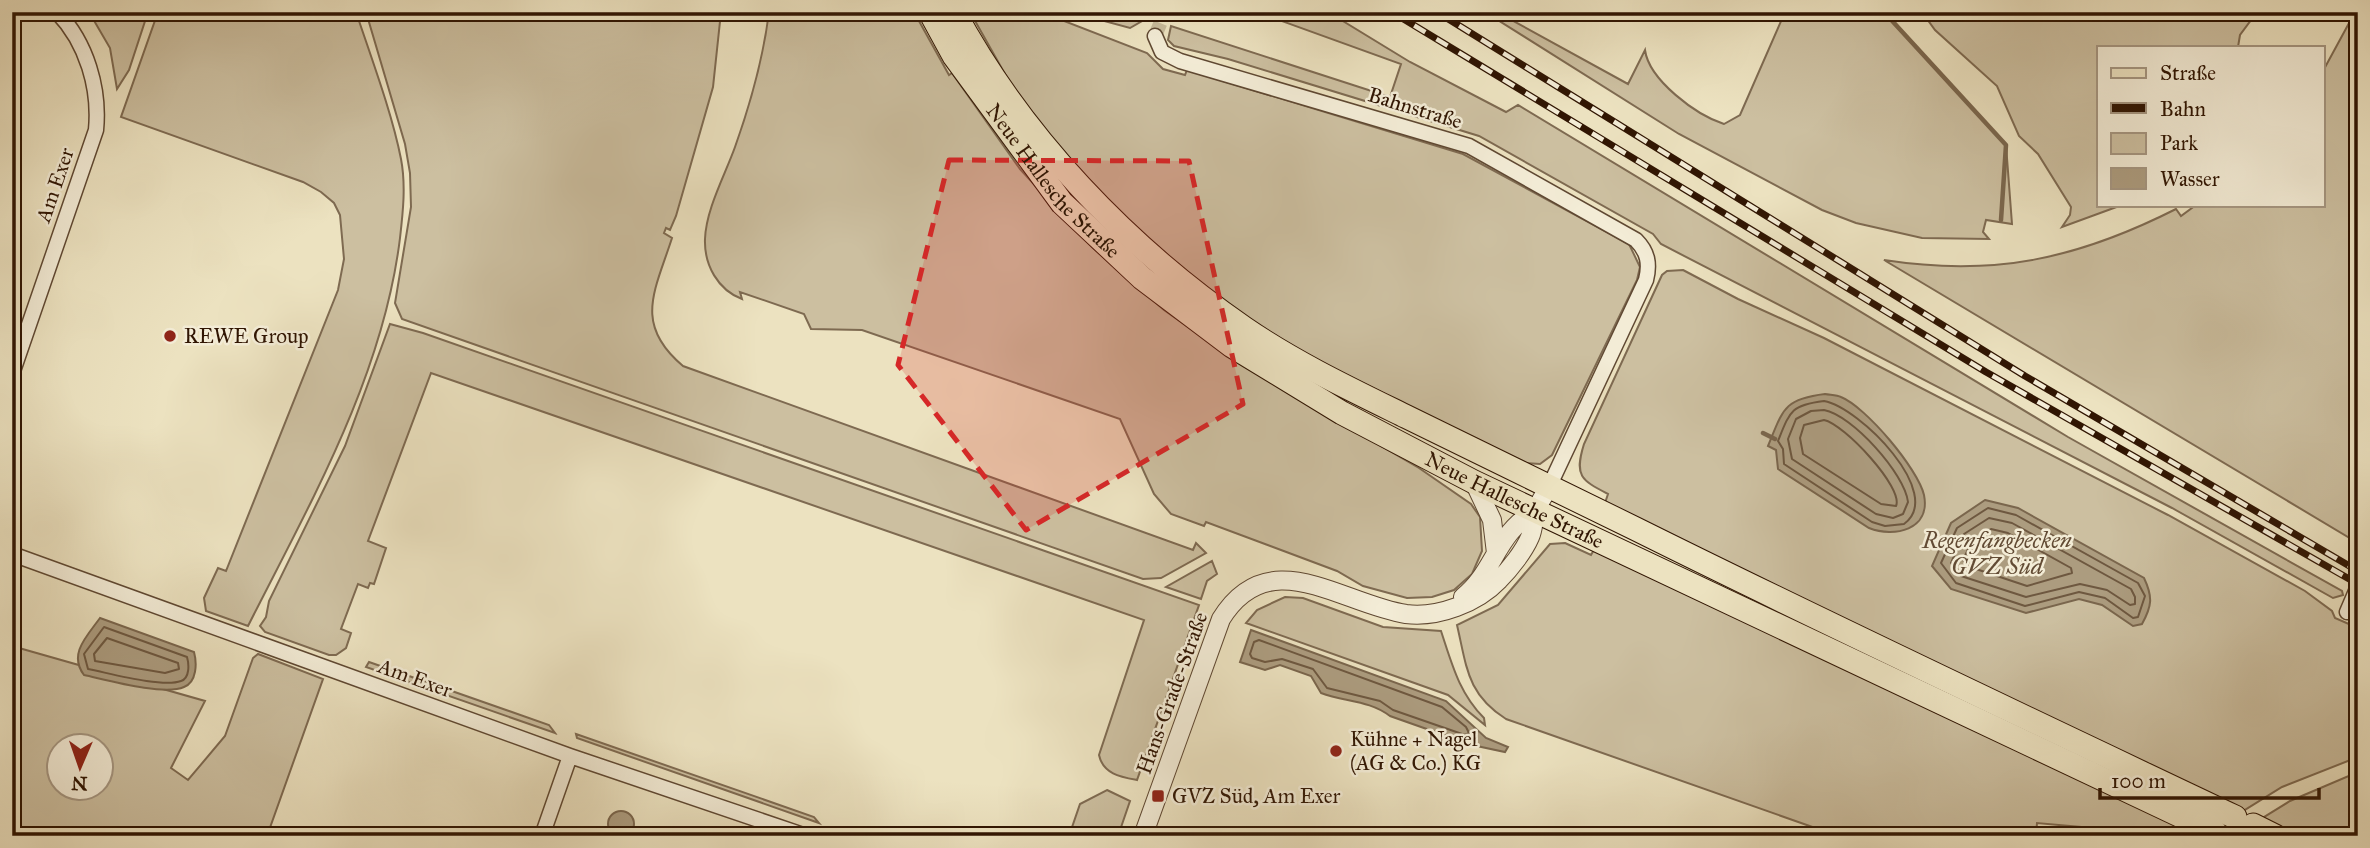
<svg xmlns="http://www.w3.org/2000/svg" width="2370" height="848" font-family="'IM FELL Great Primer',serif">
<style>
.green{fill:#ccbfa0;stroke:#7e6a51;stroke-width:2;fill-rule:evenodd}
.water{fill:#ac9c7f;stroke:#7a664d;stroke-width:2}
.lines{fill:none;stroke-linecap:round;stroke-linejoin:round}
.shore{stroke:#6e5840;stroke-width:2}
.stream{stroke:#7a664d;stroke-width:4.5}
.minor-tunnel{stroke:#c6b99a;stroke-width:14;stroke-dasharray:14 7;stroke-linecap:butt}
.minor-casing{stroke:#5f4832;stroke-width:17}
.tertiary-casing{stroke:#5f4832;stroke-width:20}
.primary-casing{stroke:#301502;stroke-width:25}
.minor{stroke:#f3ecd6;stroke-width:14}
.tertiary{stroke:#f3ecd6;stroke-width:18}
.primary{stroke:#ece2c0;stroke-width:23}
.rail-casing{stroke:#301502;stroke-width:7}
.rail{stroke:#f3ecd6;stroke-width:4.5;stroke-dasharray:13;stroke-linecap:butt}
.marked{fill:#d62828;fill-opacity:0.2;stroke:#d62828;stroke-width:5;stroke-dasharray:14 9;stroke-linejoin:round}
.poi-dot{fill:#8f2418;stroke:#f3ecd6;stroke-width:2.5}
.labels{text-anchor:middle;dominant-baseline:central;stroke-width:5;stroke-linejoin:round;paint-order:stroke}
.street-label{font-size:21px;fill:#301502;stroke:#f3ecd6}
.poi-label{font-size:21px;fill:#301502;stroke:#f3ecd6;text-anchor:start}
.water-label{font-size:23px;font-style:italic;fill:#624b34;stroke:#f3ecd6}
</style>
<rect width="100%" height="100%" fill="#ece2c0"/>
<filter id="stains"><feTurbulence type="fractalNoise" baseFrequency=".00286" numOctaves="4"/><feColorMatrix values="0 0 0 0 .2 0 0 0 0 .09 0 0 0 0 .02 0 0 0 .5 -.17"/></filter>
<radialGradient id="worn" r=".72"><stop offset=".6" stop-color="#630" stop-opacity="0"/><stop offset="1" stop-color="#630" stop-opacity=".3"/></radialGradient>
<path class="green" d="M89 12H148L129 70 117 89 110 48Z
M158 12H356C371 57 392 113 401 159 406 185 403 212 400 238 383 377 310 503 248 626L206 611 204 598 218 568 226 571 338 290 344 259 340 215 334 203 321 192 303 182 121 117Z
M366 12H721L713 87 676 216 670 230 666 228 664 233 672 238C655 291 633 324 683 366L1193 550 1196 543 1206 553 1161 578 1143 579 402 319 395 303 411 207 410 173 405 144Z
M769 12H914L949 75 952 73 1020 169 1092 247 1164 310 1245 367 1419 468 1471 504 1480 517 1482 551 1472 574 1454 590 1432 597 1407 598 1363 586 1337 571 1206 522 1204 526 1171 514 1154 494 1120 419 862 330 811 329 804 314 740 292 742 299C718 290 704 265 705 239 706 209 725 175 735 147 751 102 763 60 769 12Z
M970 12H1041L1147 53 1163 69 1185 75 1187 70 1463 154 1629 244 1640 267 1637 280 1552 455 1540 464 1525 463 1273 339 1159 255 1076 173 1022 104Z
M1071 12H1145L1142 21 1130 28Z
M1257 12H1328L1410 62 1506 112 1518 105 2068 437 2342 591 2343 595 2333 598 2172 508 1661 244 1653 234 1479 136 1228 59 1174 46 1168 40 1171 26 1390 97 1401 64Z
M1485 12H1497L1628 84 1645 50C1649 80 1696 115 1724 124L1740 115 1785 12H1884L2006 145 2012 224 1986 220 1983 232 1989 239 1922 238 1856 223 1822 210 1679 134Z
M1922 12H2257L2240 35 2238 47H2099V205H2122L2062 227 2070 215 2071 207 2038 154 2019 136 1997 86 1935 30Z
M2355 12H2358V543L1884 260C1994 277 2077 259 2176 209L2181 216 2196 205H2323V71Z
M1683 270 1738 299 1824 338 2168 515 2305 591 2332 611 2335 618 2358 628V757L2282 787 2243 811 1605 503 1608 494C1581 480 1574 476 1584 444L1662 275 1667 271Z
M390 324 423 333 1199 605 1137 780C1121 777 1103 774 1099 755L1144 620 431 373 368 541 386 548 374 584 370 583 368 588 358 584 341 629 351 633 346 648 336 655H329L265 632 260 626 266 617 269 601 345 446Z
M1565 543 1591 555 1595 548 2205 836H2092V828L2037 823 2036 836H1838L1506 719C1467 694 1467 668 1457 625L1498 605 1550 544Z
M1212 561 1217 574 1207 581 1201 599 1166 587Z
M1285 597 1303 598 1383 627 1441 631C1452 664 1459 693 1484 718L1485 725 1448 695 1246 623 1257 610Z
M12 646 205 701 171 768 188 780 225 736 253 658 258 654 323 679 267 836H12ZM60 746H102V788H60Z
M369 662 549 725 555 733 366 667Z
M576 734 814 817 819 823 577 738Z
M2358 772V836H2296L2261 819 2290 801Z
M1107 790 1130 801 1118 836H1069L1080 804Z"/>
<path class="water" d="M1825 394C1830 395 1837 395 1841 397 1866 407 1918 469 1924 495 1931 530 1894 538 1869 528L1778 469 1776 450 1768 446C1783 410 1783 399 1825 394Z
M1985 500 2018 508 2144 578C2153 597 2152 606 2142 624L2133 626 2102 605 2079 599 2026 613 1951 589 1932 566 1951 523Z
M100 618 194 652C197 663 197 682 184 687 164 696 107 680 84 675 68 654 87 636 100 618Z
M1251 630 1446 701 1486 738 1508 747 1505 752 1472 745 1390 716C1369 700 1345 702 1321 693L1311 676 1280 665 1265 670 1240 662Z
M608 824a13 13 0 1 1 26 0a13 13 0 1 1-26 0Z"/>
<g class="lines">
<path class="shore" d="M1824 401C1859 407 1946 494 1904 524L1885 526 1872 522 1784 464 1783 449 1778 441C1790 411 1791 405 1824 401Z
M1824 410C1852 415 1905 474 1908 502L1903 514 1893 518 1876 514 1792 459 1788 439 1796 419 1811 411Z
M1824 420C1844 424 1904 488 1896 506L1881 504 1803 454 1800 438 1804 425Z
M1988 508 2016 515 2138 583 2145 596 2138 617 2133 618 2105 598 2079 592 2025 606 1956 583 1941 563 1957 528Z
M1989 518 2012 523 2131 589 2135 597V604L2130 605 2107 590 2080 584 2026 597 1961 576 1951 563 1964 534Z
M1991 529 2008 533 2071 568 2072 573 2027 586 1967 566 1963 560 1972 541Z
M104 627 187 657C189 664 190 678 181 681 162 688 109 673 88 669L84 654Z
M107 638 178 663 179 669 165 673 95 661 94 654Z
M1259 640 1442 707 1466 727 1469 733 1465 735 1393 710 1380 701 1327 688 1313 669 1282 659 1265 662 1252 658 1250 654 1254 642Z"/>
<path class="stream" d="M1884 12 2006 145 2001 220
M1763 433 1775 439"/>
<path class="minor-tunnel" d="M1155 36 1165 12"/>
<g class="minor-casing">
<path id="minor" d="M1155 36 1162 52 1180 61 1469 146 1636 240C1648 252 1650 264 1646 280L1549 487
M12 374 96 130C100 89 87 43 57 12
M12 554 570 756 806 836
M2347 612 2356 591
M542 836 570 756"/>
</g>
<g class="tertiary-casing">
<path id="tertiary" d="M1474 482 1492 520 1496 553
M1463 597C1495 572 1496 532 1536 511
M1143 836 1221 619C1269 541 1341 604 1406 614 1438 618 1477 603 1499 580 1510 569 1524 551 1530 537 1534 528 1533 519 1536 511 1539 502 1545 494 1549 487"/>
</g>
<g class="primary-casing">
<g id="primary">
<path id="s1" d="M930 12 954 56 1062 203 1142 278 1232 346 1342 413 1474 482 2215 832"/>
<path d="M954 12C1022 138 1127 247 1244 328 1295 363 1352 390 1407 417 1483 454 1560 492 1636 529 1835 628 2035 722 2235 817"/>
<path d="M2253 825 2275 836"/>
</g>
</g>
<use href="#minor" class="minor"/>
<use href="#tertiary" class="tertiary"/>
<use href="#primary" class="primary"/>
<g class="rail-casing">
<path id="rail" d="M1392 12 1986 372 2358 584
M1437 12 2025 376 2358 571"/>
</g>
<use href="#rail" class="rail"/>
</g>
<path class="marked" d="M949 160 1189 161 1243 404 1026 530 898 365Z"/>
<g class="poi-dot">
<circle cx="170" cy="336" r="7"/>
<circle cx="1336" cy="751" r="7"/>
<rect x="1151" y="789" width="14" height="14" rx="3.5"/>
</g>
<g class="labels">
<g class="street-label">
<text transform="translate(1415 108) rotate(17)">Bahnstraße</text>
<text stroke="none"><textPath href="#s1" startOffset="210">Neue Hallesche Straße</textPath></text>
<text transform="translate(55 185) rotate(-71)">Am Exer</text>
<text stroke="none"><textPath href="#s1" startOffset="777">Neue Hallesche Straße</textPath></text>
<text transform="translate(415 678) rotate(20)">Am Exer</text>
<text transform="translate(1172 693) rotate(-70)">Hans-Grade-Straße</text>
</g>
<g class="poi-label">
<text x="184" y="336">REWE Group</text>
<text x="1350" y="739">Kühne + Nagel<tspan x="1350" dy="24">(AG &amp; Co.) KG</tspan></text>
<text x="1172" y="796">GVZ Süd, Am Exer</text>
</g>
<g class="water-label">
<text x="1997" y="540">Regenfangbecken<tspan x="1997" dy="26">GVZ Süd</tspan></text>
</g>
</g>
<rect width="2370" height="848" fill="none" stroke="#ece2c0" stroke-width="42"/>
<rect x="14" y="14" width="2342" height="820" fill="none" stroke="#301502" stroke-width="3.5"/>
<rect x="21" y="21" width="2328" height="806" fill="none" stroke="#301502" stroke-width="2"/>
<rect x="2097" y="46" width="228" height="161" fill="#f3ecd6" stroke="#a59681" stroke-width="2"/>
<rect x="2111" y="68" width="35" height="10" fill="#ece2c0" stroke="#a59681" stroke-width="2"/>
<text x="2160" y="80" font-size="21" fill="#301502">Straße</text>
<rect x="2111" y="103" width="35" height="10" fill="#301502" stroke="#a59681" stroke-width="2"/>
<text x="2160" y="116" font-size="21" fill="#301502">Bahn</text>
<rect x="2111" y="133" width="35" height="21" fill="#ccbfa0" stroke="#a59681" stroke-width="2"/>
<text x="2160" y="150" font-size="21" fill="#301502">Park</text>
<rect x="2111" y="168" width="35" height="21" fill="#ac9c7f" stroke="#a59681" stroke-width="2"/>
<text x="2160" y="186" font-size="21" fill="#301502">Wasser</text>
<g transform="translate(80 767) rotate(182)"><circle r="33" fill="#f3ecd6" stroke="#a59681" stroke-width="2"/>
<path d="M0-5L12 26L0 18L-12 26Z" fill="#8f2418"/>
<text y="-10" font-size="19" font-weight="bold" text-anchor="middle" fill="#301502">N</text>
</g>
<path d="M2100 788v10h219v-10" fill="none" stroke="#301502" stroke-width="3.5"/>
<text x="2111" y="788" font-size="21" fill="#301502" stroke="#f3ecd6" stroke-width="5" paint-order="stroke">100 m</text>
<rect width="100%" height="100%" filter="url(#stains)"/>
<rect width="100%" height="100%" fill="url(#worn)"/>
</svg>
